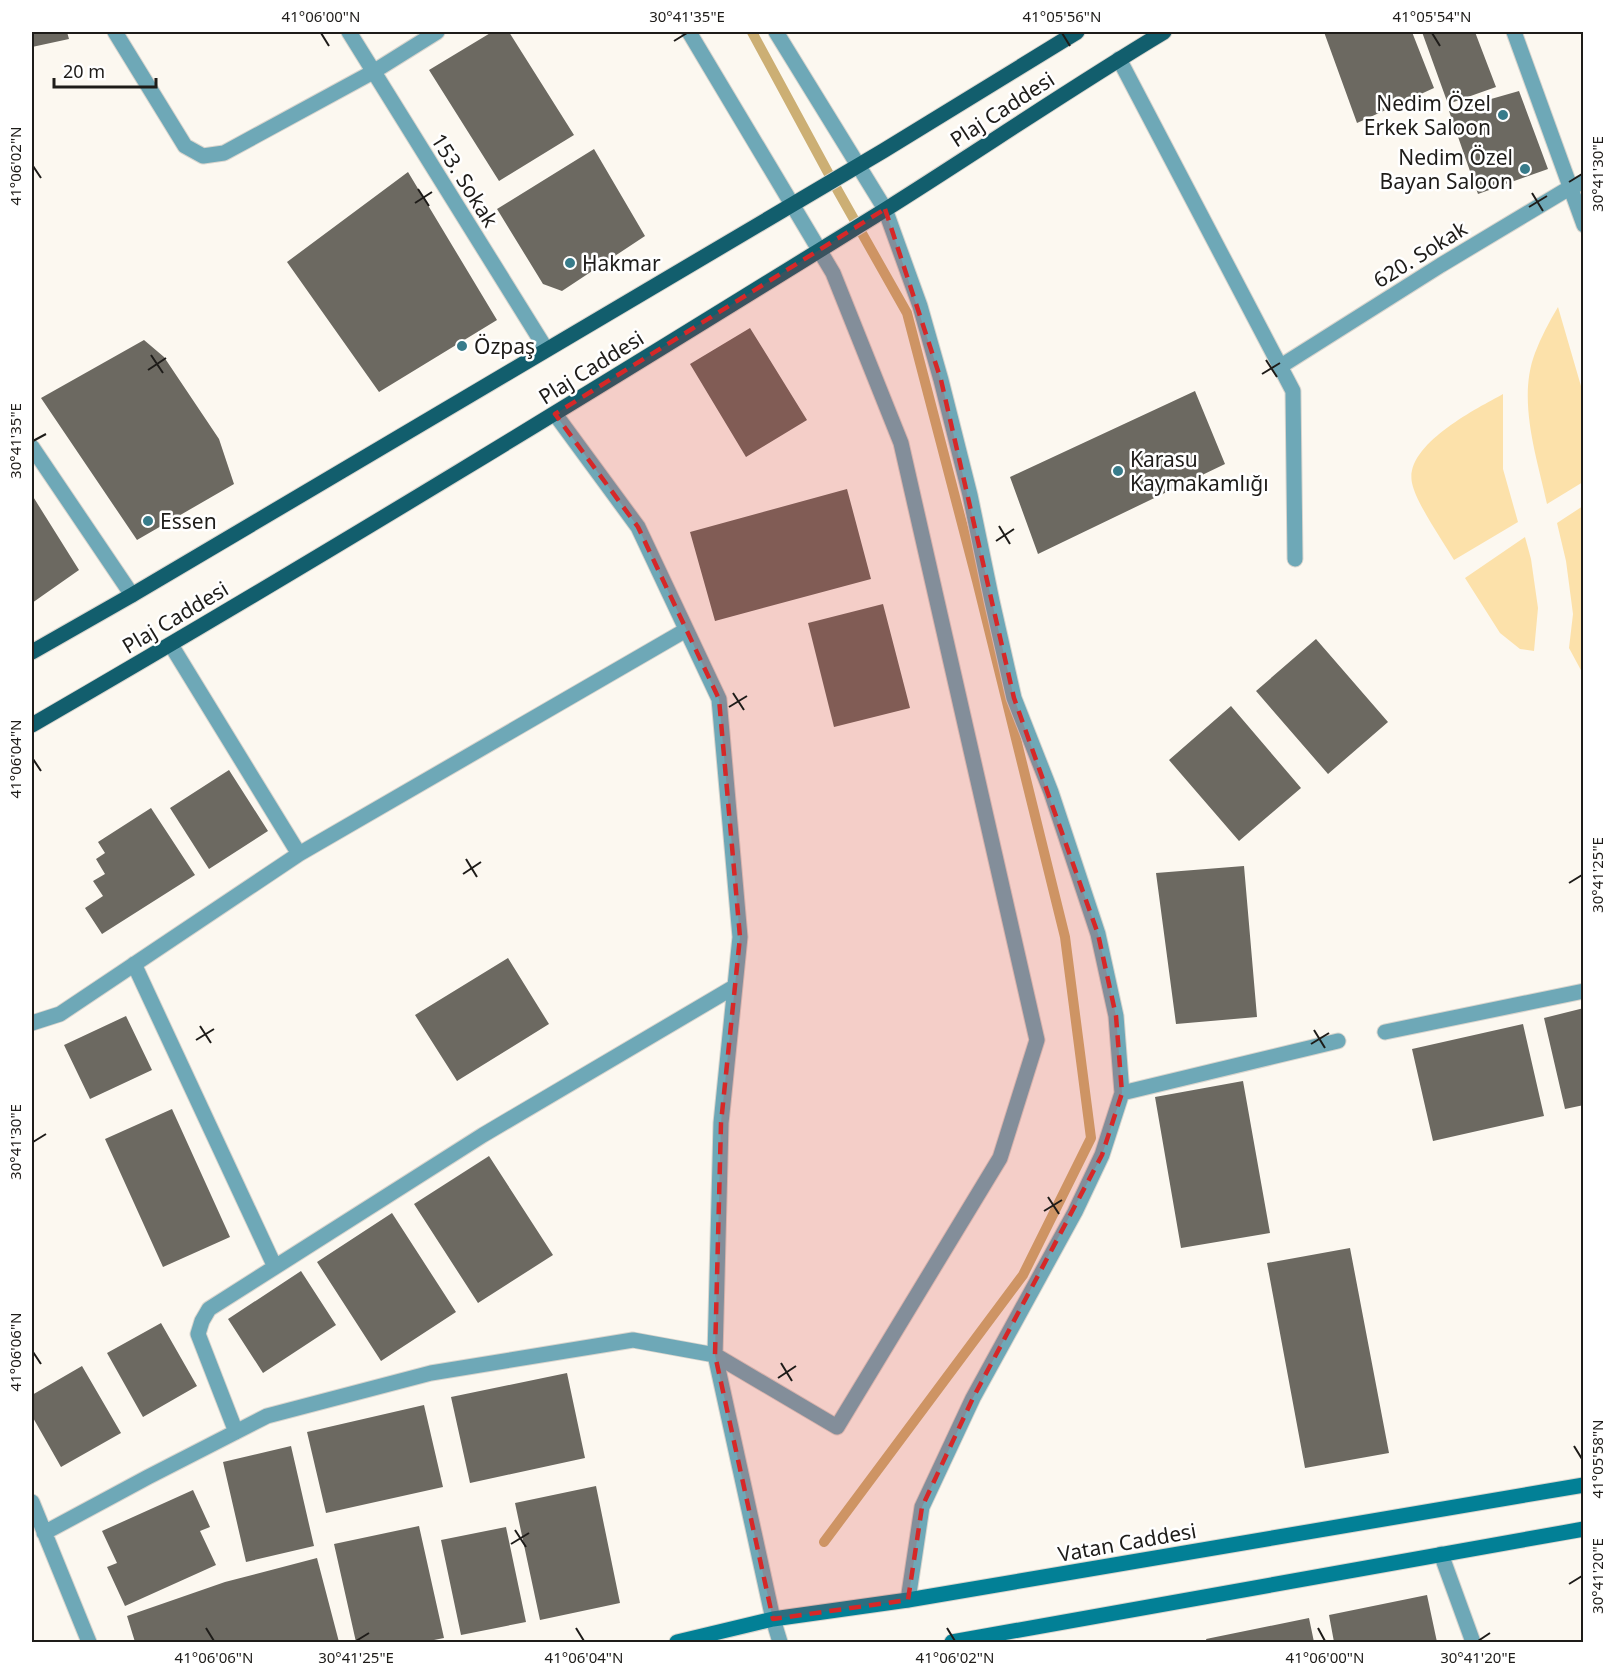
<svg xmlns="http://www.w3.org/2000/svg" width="1615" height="1674" font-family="'Noto Sans',sans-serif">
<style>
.green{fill:#fce1aa}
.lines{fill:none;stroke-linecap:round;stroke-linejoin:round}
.stream{stroke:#ccaf74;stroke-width:10}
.building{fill:#6c6961}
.street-casing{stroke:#d8d5ce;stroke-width:17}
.secondary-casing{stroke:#d8d5ce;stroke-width:17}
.primary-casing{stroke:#d8d5ce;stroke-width:17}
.street{stroke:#6ea8b7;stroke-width:15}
.secondary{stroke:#028096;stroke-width:15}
.primary{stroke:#125e6d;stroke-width:15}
.marked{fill:#d62828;fill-opacity:0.2;stroke:#d62828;stroke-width:4.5;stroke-dasharray:12 8;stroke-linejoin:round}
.ticks{fill:none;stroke:#1e1c19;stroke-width:2}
.poi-dot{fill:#377b8a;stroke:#fff;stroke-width:2}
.labels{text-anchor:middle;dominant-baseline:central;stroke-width:5;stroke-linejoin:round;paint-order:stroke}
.poi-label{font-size:21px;fill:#1e1c19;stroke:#fff;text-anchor:start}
.street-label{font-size:21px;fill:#1e1c19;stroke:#fff}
.neatline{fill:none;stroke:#1e1c19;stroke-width:2}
.ticks-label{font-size:15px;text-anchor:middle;fill:#1e1c19}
</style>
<rect width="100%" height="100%" fill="#fcf8f0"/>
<path class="green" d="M1558 307 1583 393V482L1547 504C1537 457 1517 400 1535 353 1541 337 1549 322 1558 307Z
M1503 394V469L1518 522 1454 560C1443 541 1416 503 1412 483 1404 445 1476 409 1503 394Z
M1583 506V674L1569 648 1573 614 1566 561 1557 523Z
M1525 537 1531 559 1538 608 1534 651 1520 649 1500 633 1465 578Z"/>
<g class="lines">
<path class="stream" d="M752 32 838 191 907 313 977 581 1065 937 1091 1138 1023 1275 824 1542"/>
</g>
<path class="building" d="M32 32H67L69 39 32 47Z
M492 32H509L574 135 499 181 429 70Z
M1324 32H1412L1434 88 1357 123Z
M1422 32H1475L1496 87 1448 104Z
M1519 91 1548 169 1478 194 1449 111Z
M594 149 645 236 562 291 543 284 497 209Z
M408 172 497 320 379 392 287 262Z
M750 328 807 420 746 457 690 364Z
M144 340 164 357 219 439 234 484 137 540 41 398Z
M1195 391 1225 464 1038 554 1010 477Z
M847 489 871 579 715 621 690 532Z
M32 495 79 570 32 603Z
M883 604 910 708 834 727 808 623Z
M1316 639 1388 722 1328 774 1256 691Z
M1231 706 1301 788 1239 841 1169 760Z
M229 770 268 831 209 869 170 808Z
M151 808 195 875 102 934 85 908 103 896 93 881 105 874 96 859 105 853 98 842Z
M1244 866 1257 1017 1176 1024 1156 873Z
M508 958 549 1024 457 1081 415 1015Z
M1584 1008V1105L1565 1109 1544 1018Z
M126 1016 152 1070 90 1099 64 1045Z
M1523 1024 1544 1116 1433 1141 1412 1049Z
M1243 1081 1270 1233 1181 1248 1155 1097Z
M172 1109 230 1237 163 1267 105 1139Z
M489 1156 553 1255 478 1303 414 1204Z
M392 1213 456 1312 381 1361 317 1262Z
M1350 1248 1389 1453 1305 1468 1267 1263Z
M301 1271 336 1325 263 1373 228 1319Z
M161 1323 197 1386 143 1417 107 1353Z
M82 1366 121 1433 61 1467 32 1416V1395Z
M567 1373 585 1458 470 1483 451 1397Z
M424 1405 443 1487 326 1513 307 1432Z
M291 1446 314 1546 246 1562 223 1462Z
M596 1486 620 1603 540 1620 515 1503Z
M193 1490 210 1527 200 1531 216 1565 125 1606 107 1567 117 1563 102 1531Z
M419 1526 444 1638 424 1642H356L334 1544Z
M506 1527 526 1622 461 1635 441 1540Z
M317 1558 339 1642H135L127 1616 225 1582Z
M1427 1595 1437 1642H1334L1329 1615Z
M1309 1618 1314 1642H1207L1206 1639Z"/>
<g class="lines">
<g class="street-casing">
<path id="street" d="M115 32 185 146 203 156 224 153 373 72 437 32
M349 32 546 349
M776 32 885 209 920 306 941 380 970 495 992 601 1014 698 1051 792 1098 934 1116 1016 1122 1093 1102 1155 1075 1212 973 1398 922 1507 908 1600
M1514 32 1584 225
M1119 59 1293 391 1295 559
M1281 366 1441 265 1571 187 1584 182
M555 414 638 527 719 699 740 937 721 1123 715 1355 773 1619 780 1642
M32 447 132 595
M171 645 299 854
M134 964 275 1267
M32 1023 60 1014 299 854 686 630
M1385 1032 1584 991
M1122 1093 1338 1041
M236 1432 198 1334 202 1321 209 1309 483 1135 734 987
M32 1502 89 1642
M44 1533 148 1477 267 1416 431 1373 633 1340 715 1355 837 1427 1000 1158 1037 1040 901 443 833 273 689 32
M1441 1554 1473 1642"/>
</g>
<g class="secondary-casing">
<path id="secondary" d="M677 1642 773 1619 908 1600 1584 1485
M952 1642 1584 1529"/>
</g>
<g class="primary-casing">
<path id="primary" d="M32 652 132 595 883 151 1077 32
M32 725C319 559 601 386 883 211 977 152 1069 89 1164 32"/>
</g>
<use href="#street" class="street"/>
<use href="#secondary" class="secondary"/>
<use href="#primary" class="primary"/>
</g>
<path class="marked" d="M885 209 941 380 1014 698 1098 934 1116 1016 1122 1093 1102 1155 973 1398 922 1507 908 1600 773 1619 715 1355 721 1123 740 937 719 699 638 527 555 414Z"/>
<path class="ticks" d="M321 33 329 46M1062 33 1070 46M1432 33 1440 46M674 41 687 33M33 166 41 178M1569 182 1582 174M418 189 429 206M1532 193 1543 211M415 203 432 192M1529 207 1547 196M151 355 163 373M1266 360 1277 377M148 370 166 358M1262 374 1280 363M33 441 46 434M999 526 1010 544M996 541 1014 529M733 693 744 710M729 707 747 696M33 759 41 771M466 859 477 877M463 874 481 862M1569 883 1582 875M200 1026 211 1043M1314 1030 1325 1048M196 1040 214 1029M1311 1044 1329 1033M33 1142 46 1134M1048 1197 1059 1214M1044 1211 1062 1200M33 1352 41 1364M781 1363 792 1381M778 1378 796 1366M1574 1446 1582 1459M515 1530 526 1547M511 1544 529 1533M1569 1584 1582 1576M206 1628 214 1641M576 1628 584 1641M947 1628 955 1641M1318 1628 1325 1641M356 1641 369 1633M1478 1641 1490 1633"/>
<g class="poi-dot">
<circle cx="1503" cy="115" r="6"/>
<circle cx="1525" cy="169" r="6"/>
<circle cx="570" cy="263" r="6"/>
<circle cx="462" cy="346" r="6"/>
<circle cx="1118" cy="471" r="6"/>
<circle cx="148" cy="521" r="6"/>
</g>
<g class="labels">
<g class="poi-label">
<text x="1491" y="103" text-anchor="end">Nedim Özel<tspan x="1491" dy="24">Erkek Saloon</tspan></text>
<text x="1513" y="157" text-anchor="end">Nedim Özel<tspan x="1513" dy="24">Bayan Saloon</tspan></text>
<text x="582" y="263">Hakmar</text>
<text x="474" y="346">Özpaş</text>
<text x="1130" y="459">Karasu<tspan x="1130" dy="24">Kaymakamlığı</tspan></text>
<text x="160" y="521">Essen</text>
</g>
<g class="street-label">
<text transform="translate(1002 109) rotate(-33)">Plaj Caddesi</text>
<text transform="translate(465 180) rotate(58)">153. Sokak</text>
<text transform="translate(1420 254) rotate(-32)">620. Sokak</text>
<text transform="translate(591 367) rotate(-32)">Plaj Caddesi</text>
<text transform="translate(175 617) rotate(-31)">Plaj Caddesi</text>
<text transform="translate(1127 1542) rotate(-10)">Vatan Caddesi</text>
</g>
</g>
<rect width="1615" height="1674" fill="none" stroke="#ffffff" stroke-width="66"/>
<path d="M54 78v9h102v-9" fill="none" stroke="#1e1c19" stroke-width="3"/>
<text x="63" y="78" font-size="18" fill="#1e1c19" stroke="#ffffff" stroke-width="4.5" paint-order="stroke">20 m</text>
<rect x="33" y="33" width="1549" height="1608" class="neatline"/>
<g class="ticks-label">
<text x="321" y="22">41°06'00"N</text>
<text x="687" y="22">30°41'35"E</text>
<text x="1062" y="22">41°05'56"N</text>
<text x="1432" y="22">41°05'54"N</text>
<text transform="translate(16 166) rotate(-90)" y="5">41°06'02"N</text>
<text transform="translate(1598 174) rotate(-90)" y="5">30°41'30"E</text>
<text transform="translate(16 441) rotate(-90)" y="5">30°41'35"E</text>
<text transform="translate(16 759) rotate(-90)" y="5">41°06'04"N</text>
<text transform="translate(1598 875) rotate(-90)" y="5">30°41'25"E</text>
<text transform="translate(16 1142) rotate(-90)" y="5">30°41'30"E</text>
<text transform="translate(16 1352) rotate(-90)" y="5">41°06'06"N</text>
<text transform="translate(1598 1459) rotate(-90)" y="5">41°05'58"N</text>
<text transform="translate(1598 1576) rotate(-90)" y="5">30°41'20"E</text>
<text x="214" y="1663">41°06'06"N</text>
<text x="356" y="1663">30°41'25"E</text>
<text x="584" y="1663">41°06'04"N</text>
<text x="955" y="1663">41°06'02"N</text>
<text x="1325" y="1663">41°06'00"N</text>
<text x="1478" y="1663">30°41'20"E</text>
</g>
</svg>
